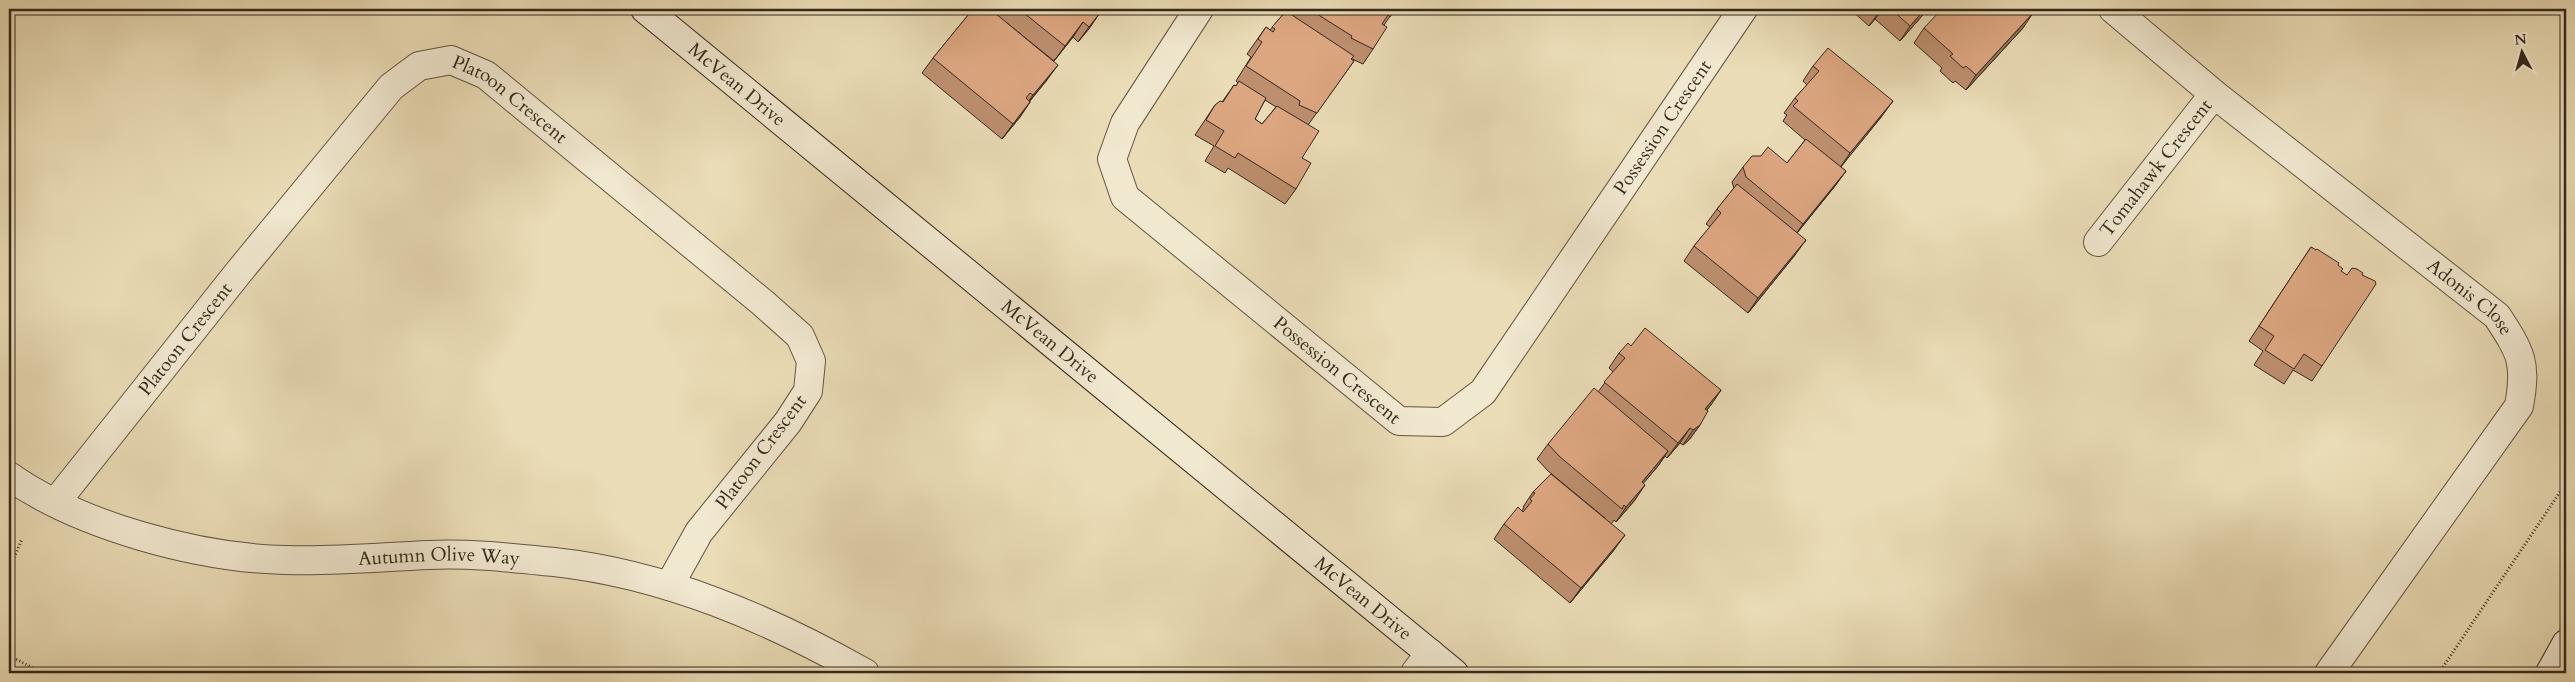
<svg xmlns="http://www.w3.org/2000/svg" width="2575" height="682" font-family="Cardo,serif">
<style>
.lines{fill:none;stroke-linecap:round;stroke-linejoin:round}
.minor-casing{stroke:#625542;stroke-width:30}
.secondary-casing{stroke:#35281c;stroke-width:30}
.path{stroke:#35281c;stroke-width:3;stroke-dasharray:1 2.5;stroke-linecap:butt}
.minor{stroke:#f1e8d0;stroke-width:28}
.secondary{stroke:#f1e8d0;stroke-width:28}
.wall{fill:#bd8f6f;stroke:#35281c;fill-rule:evenodd}
.shaded-wall{fill:#9a745a;stroke:#35281c}
.building{fill:#dca681;stroke:#35281c}
.labels{text-anchor:middle;dominant-baseline:central;stroke-width:4;stroke-linejoin:round;paint-order:stroke}
.street-label{font-size:19px;fill:#35281c;stroke:#f1e8d0}
</style>
<rect width="100%" height="100%" fill="#eadcb6"/>
<filter id="stains"><feTurbulence type="fractalNoise" baseFrequency=".004" numOctaves="4"/><feColorMatrix values="0 0 0 0 .2 0 0 0 0 .09 0 0 0 0 .02 0 0 0 .5 -.17"/></filter>
<radialGradient id="worn" r=".72"><stop offset=".6" stop-color="#630" stop-opacity="0"/><stop offset="1" stop-color="#630" stop-opacity=".3"/></radialGradient>
<g class="lines">
<g class="minor-casing">
<g id="minor">
<path id="s1" d="M1199 9 1125 123 1112 159 1125 197 1399 421 1443 422 1483 392 1743 9"/>
<path id="s2" d="M2113 9 2214 94 2497 316C2521 353 2527 362 2519 406L2329 673"/>
<path id="s3" d="M2098 242 2214 94"/>
<path id="s4" d="M9 476C80 526 198 558 285 560 333 562 381 557 429 555 470 553 513 558 554 562 665 574 769 619 865 673"/>
<path id="s5" d="M56 502 238 273 391 87 419 66 451 60 486 75 763 303 800 336 811 361 808 391 788 422 699 532 669 586"/>
<path d="M1415 673 1430 653"/>
</g>
</g>
<g class="secondary-casing">
<g id="secondary">
<path id="s6" d="M645 9 1454 673"/>
<path d="M2550 673 2566 644"/>
</g>
</g>
<path class="path" d="M9 578 13 560 22 539
M10 656 42 673
M2439 673 2566 483"/>
<use href="#minor" class="minor"/>
<use href="#secondary" class="secondary"/>
</g>
<path class="wall" d="M973 9H1100L1097 13 1099 14 1078 42 1073 37 1054 61 1007 23 1047 80 1030 101V102L1020 117 1002 139 922 73 933 58Z
M1291 9H1395L1384 25 1373 49 1363 64 1352 59 1354 61 1308 125 1296 189 1285 204 1228 168 1225 173 1205 161 1214 146 1195 135 1215 105 1222 102 1234 85 1236 86 1238 83 1236 81 1251 57 1247 54 1266 27 1270 30 1286 11 1291 14 1293 10ZM1265 100 1276 107 1262 124 1255 119Z
M1850 9H1928L1900 41 1875 19 1869 26Z
M2030 9 2023 28 1966 90 1955 81 1953 83 1940 71 1942 68 1914 43 1924 28Z
M1813 66 1882 116 1840 167 1846 171 1835 186 1797 233 1795 255 1748 313 1684 261 1694 246 1710 227 1706 224 1717 209 1734 188 1732 182 1743 167 1787 163 1805 140 1783 121 1787 115 1784 113 1795 98 1807 85 1803 81Z
M2311 247 2338 265 2341 271 2322 366 2312 381 2293 370 2284 384 2254 365 2263 351 2249 341Z
M1631 346 1721 390 1707 410 1700 425 1689 440 1683 445 1680 443 1667 458 1665 456 1658 466 1643 483 1635 500 1616 522 1614 520 1611 524 1614 550 1570 603 1494 539 1504 524 1522 511 1524 507H1523L1533 492 1605 518 1548 471 1537 459 1548 444 1598 392 1613 372 1609 368 1619 353Z"/>
<path class="shaded-wall" d="M1883 9 1875 19 1869 26 1880 11Z
M1925 9H1928L1900 41 1910 26Z
M2033 13 2023 28 1966 90 1976 75Z
M1099 14 1089 29 1078 42 1089 27Z
M1083 22 1073 37 1054 61 1065 46Z
M1058 65 1047 80 1022 110 1033 95Z
M1893 101 1882 116 1840 168 1850 153Z
M1030 102 1020 117 1002 139 1013 124Z
M1846 171 1835 186 1793 238 1803 224Z
M1806 240 1795 255 1748 313 1758 298Z
M1721 390 1711 405 1695 424 1705 409Z
M1700 425 1689 440 1683 445 1693 430Z
M1690 428 1680 443 1667 458 1678 443Z
M1668 451 1658 466 1632 497 1642 482Z
M1645 485 1635 500 1616 522 1626 507Z
M1625 535 1614 550 1570 603 1581 588Z"/>
<path class="building" d="M973 9H990L1058 65 1033 95 1030 93 1026 98 1030 102 1013 124 933 58Z
M1019 9H1100L1099 11 1097 9 1095 11 1099 14 1089 27 1083 22 1065 46Z
M1309 9H1395L1390 17 1388 15 1382 24 1387 27 1373 49 1351 38 1352 36Z
M1891 9H1925L1910 26Z
M1942 9H2029L2033 13 1976 75 1966 66 1963 68 1950 56 1953 54 1924 28Z
M1286 11 1354 56 1351 59 1354 61 1317 113 1299 105 1300 101 1246 66 1262 42 1258 39 1266 27 1273 32 1275 29 1272 27Z
M1828 48 1893 101 1850 153 1793 106 1798 101 1795 98 1819 71 1813 66Z
M1239 81 1266 98 1255 119 1262 124 1277 106 1319 131 1302 158 1311 163 1296 189 1238 153 1235 158 1215 146 1224 131 1206 120 1215 105 1220 101 1223 102 1234 85 1236 86Z
M1806 139 1846 171 1803 224 1746 177 1743 167 1752 156H1761L1768 147 1787 163Z
M1737 184 1806 240 1758 298 1694 246 1721 213 1717 209Z
M2311 247 2316 250 2317 249 2339 263 2338 265 2343 269 2341 271 2347 275 2352 268 2357 269 2363 273 2362 275 2375 281 2376 284 2322 366 2304 354 2294 369 2265 350 2274 336 2259 326Z
M1645 328 1721 390 1705 409 1708 411 1700 425 1693 430 1690 428 1678 443 1604 382 1625 358 1619 353 1628 343 1631 346Z
M1594 388 1668 451 1642 482 1645 485 1626 507 1624 505 1622 509 1559 456 1548 444Z
M1551 474 1625 535 1581 588 1504 524 1518 507 1523 512 1532 501 1530 499 1535 493 1533 492Z"/>
<g class="labels">
<g class="street-label">
<text stroke="none"><textPath href="#s6" startOffset="119">McVean Drive</textPath></text>
<text stroke="none"><textPath href="#s5" startOffset="672">Platoon Crescent</textPath></text>
<text stroke="none"><textPath href="#s1" startOffset="982">Possession Crescent</textPath></text>
<text stroke="none"><textPath href="#s3" startOffset="94">Tomahawk Crescent</textPath></text>
<text stroke="none"><textPath href="#s2" startOffset="459">Adonis Close</textPath></text>
<text stroke="none"><textPath href="#s5" startOffset="208">Platoon Crescent</textPath></text>
<text stroke="none"><textPath href="#s6" startOffset="524">McVean Drive</textPath></text>
<text stroke="none"><textPath href="#s1" startOffset="488">Possession Crescent</textPath></text>
<text transform="translate(761 452) rotate(-53)">Platoon Crescent</text>
<text stroke="none"><textPath href="#s4" startOffset="446">Autumn Olive Way</textPath></text>
<text stroke="none"><textPath href="#s6" startOffset="929">McVean Drive</textPath></text>
</g>
</g>
<rect width="2575" height="682" fill="none" stroke="#eadcb6" stroke-width="30"/>
<rect x="10" y="10" width="2555" height="662" fill="none" stroke="#35281c" stroke-width="2.5"/>
<rect x="15" y="15" width="2545" height="652" fill="none" stroke="#35281c"/>
<g transform="translate(2522 52) rotate(354)" stroke="#f1e8d0" stroke-width="4" paint-order="stroke">
<path d="M0-4L9 19L0 12L-9 19Z" fill="#35281c"/>
<text y="-8" font-size="14" font-weight="bold" text-anchor="middle" fill="#35281c">N</text>
</g>
<rect width="100%" height="100%" filter="url(#stains)"/>
<rect width="100%" height="100%" fill="url(#worn)"/>
</svg>
